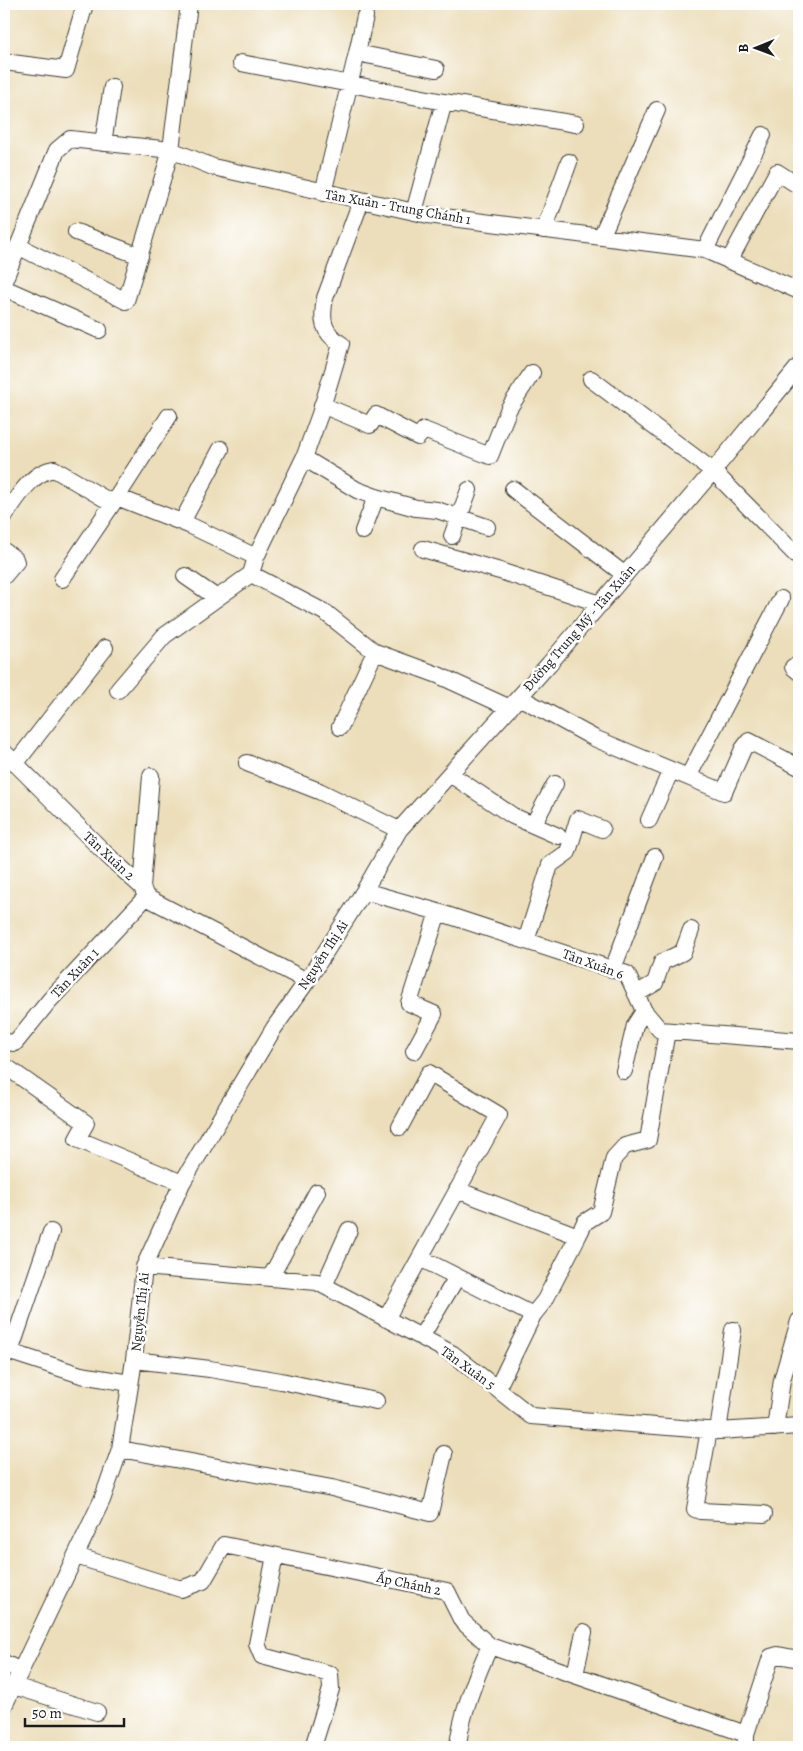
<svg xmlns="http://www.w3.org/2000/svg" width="803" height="1751" font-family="Alegreya,serif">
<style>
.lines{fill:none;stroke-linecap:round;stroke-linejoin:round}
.minor-casing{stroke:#3b3934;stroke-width:18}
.minor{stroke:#fff;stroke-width:16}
.labels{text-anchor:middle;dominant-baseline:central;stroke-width:5;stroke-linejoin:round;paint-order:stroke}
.street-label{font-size:14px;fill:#1c1c1c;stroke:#fff}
</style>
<rect width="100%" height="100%" fill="#fff"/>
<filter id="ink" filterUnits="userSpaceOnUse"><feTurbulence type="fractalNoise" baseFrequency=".02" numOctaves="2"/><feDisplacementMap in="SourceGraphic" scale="10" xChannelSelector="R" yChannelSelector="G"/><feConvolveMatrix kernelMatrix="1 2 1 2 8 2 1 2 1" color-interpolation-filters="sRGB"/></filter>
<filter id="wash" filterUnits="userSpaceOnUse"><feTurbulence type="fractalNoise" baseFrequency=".0096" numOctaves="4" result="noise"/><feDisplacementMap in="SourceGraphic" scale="20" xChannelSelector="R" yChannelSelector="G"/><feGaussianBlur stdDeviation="1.12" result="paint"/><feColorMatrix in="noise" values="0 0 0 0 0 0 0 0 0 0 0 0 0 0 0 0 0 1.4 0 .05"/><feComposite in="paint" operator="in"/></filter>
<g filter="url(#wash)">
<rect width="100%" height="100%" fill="#ecdeba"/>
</g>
<g filter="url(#ink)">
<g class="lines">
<g class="minor-casing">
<path id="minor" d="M357 53 436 69
M4 62 66 70 85 4
M241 63 444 102 414 212
M444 102 576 124
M103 143 112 87
M323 193 357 53 365 16
M544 230 569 162
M76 232 140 256
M601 237 657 110
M18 246 126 301 171 150 189 4
M705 250 763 135
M729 261 777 172 799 186
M4 281 57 150 70 139 171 150 213 167 428 215 705 250 799 291
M4 288 99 330
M591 379 713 471 799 558
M322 405 370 425 376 415 418 437 424 430 490 456 509 408 532 373
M304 458 357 490 376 497 416 508 437 510 487 527
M513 489 625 575
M117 497 169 416
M4 516C17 499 31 472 54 469L112 503
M182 522 221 449
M363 531 376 497
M452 536 469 490
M423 549 500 571 601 604
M4 551 15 559 16 562 4 576
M251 574 256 557 304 458 320 414 341 344C322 332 321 320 325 298L361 201
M185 576 217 598
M62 579 117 497 189 525 256 557
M793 667 799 672
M118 690 164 636 251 574 326 613 375 652 438 675 510 708
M519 697 594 738 724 792 743 749 749 741 799 767
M340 727 375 652
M4 752 107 855 142 887 146 897 307 981
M247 763 319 791 399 830
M15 764 105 648
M450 774 513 816 533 825 555 784
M688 777 781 599
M649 820 671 770
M533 825 558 836
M142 887 151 776
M364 891 438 912 627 974 644 1011 660 1030 799 1041
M526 941 550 865 568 852 578 819 602 829
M613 969 655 857
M636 994 655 983 662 962 683 952 691 930
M4 1042 15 1043 49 1001 146 897
M414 1051 434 1014 409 1003 438 912
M8 1068 86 1123 77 1139 182 1183
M624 1071 635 1025 644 1011
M578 1236 585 1222 601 1212 614 1158 625 1146 648 1140 667 1031
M420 1258 533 1315 545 1300 578 1236 457 1190
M144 1267 317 1282 453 1354 531 1416 718 1431 799 1426
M270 1278 317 1192
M324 1286 349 1230
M386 1319 499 1115 429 1073 400 1127
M421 1337 457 1277
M4 1350 81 1375 130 1383
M10 1352 51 1232
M134 1360 210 1369 281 1381 376 1401
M497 1389 533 1315
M775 1428 782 1380 799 1321
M709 1430 695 1509 700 1511 764 1514
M718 1431 733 1330
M120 1449 332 1488 430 1513 444 1454
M76 1556 181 1589 203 1581 224 1545 447 1591 462 1621 490 1646 746 1734V1747
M275 1556 257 1644 262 1656 330 1674 331 1689 313 1747
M4 1663 21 1671
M575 1675 584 1632
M14 1686 97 1712
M4 1706 102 1500 120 1449 134 1360 144 1267 182 1183 274 1028 307 981 364 891 399 830 549 664 713 471 799 366
M746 1734 771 1657 778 1655 799 1659
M458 1747C460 1718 477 1673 490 1646"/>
</g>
<use href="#minor" class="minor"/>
</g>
</g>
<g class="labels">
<g class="street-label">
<text transform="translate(398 207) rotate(10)">Tân Xuân - Trung Chánh 1</text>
<text transform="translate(579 628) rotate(-49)">Đường Trung Mỹ - Tân Xuân</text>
<text transform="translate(109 856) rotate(43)">Tân Xuân 2</text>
<text transform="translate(323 955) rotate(-57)">Nguyễn Thị Ai</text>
<text transform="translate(593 964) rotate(20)">Tân Xuân 6</text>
<text transform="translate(75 973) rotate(-47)">Tân Xuân 1</text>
<text transform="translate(140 1312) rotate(-84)">Nguyễn Thị Ai</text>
<text transform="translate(468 1368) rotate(36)">Tân Xuân 5</text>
<text transform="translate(409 1584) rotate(12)">Ấp Chánh 2</text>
</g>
</g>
<rect width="803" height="1751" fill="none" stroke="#fff" stroke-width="20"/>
<g transform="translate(756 48) rotate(269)" stroke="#ffffff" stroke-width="4" paint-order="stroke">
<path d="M0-4L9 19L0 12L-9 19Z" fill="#1c1c1c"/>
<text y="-8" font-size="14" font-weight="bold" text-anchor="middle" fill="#1c1c1c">B</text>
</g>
<path d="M25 1718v8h99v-8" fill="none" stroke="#1c1c1c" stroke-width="2.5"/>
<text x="32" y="1718" font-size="15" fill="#1c1c1c" stroke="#ffffff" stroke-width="4" paint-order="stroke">50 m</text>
</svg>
